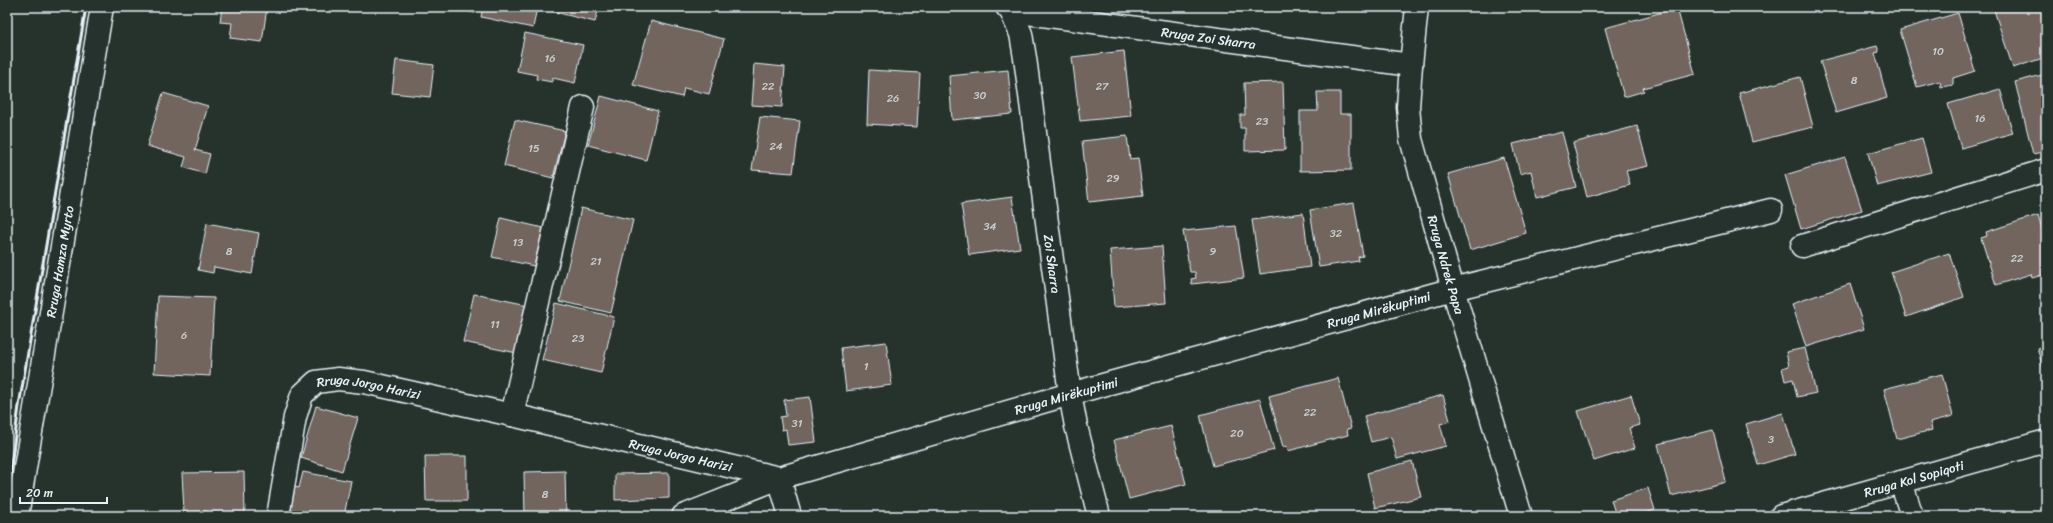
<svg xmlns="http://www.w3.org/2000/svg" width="2053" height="523" font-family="Sriracha,sans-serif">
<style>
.building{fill:#71655d;stroke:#e8f1f8}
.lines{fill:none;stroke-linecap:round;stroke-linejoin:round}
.minor-casing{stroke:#e8f1f8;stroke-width:25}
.minor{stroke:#26332d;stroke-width:22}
.rail{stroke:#e8f1f8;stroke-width:3}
.labels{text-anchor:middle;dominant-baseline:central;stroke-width:3;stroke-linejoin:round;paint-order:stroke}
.number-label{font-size:11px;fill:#caced1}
.street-label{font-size:13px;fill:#e8f1f8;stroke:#26332d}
</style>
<rect width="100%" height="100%" fill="#26332d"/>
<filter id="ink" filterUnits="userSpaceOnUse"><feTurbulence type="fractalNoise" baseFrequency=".025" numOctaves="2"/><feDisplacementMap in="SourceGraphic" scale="8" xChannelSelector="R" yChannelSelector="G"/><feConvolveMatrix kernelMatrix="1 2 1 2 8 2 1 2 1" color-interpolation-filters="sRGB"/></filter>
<g filter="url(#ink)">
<path class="building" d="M222 7H267L262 42 230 38 232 23 220 22Z
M445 7H476L475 13Z
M483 7H537L533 28 481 17Z
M548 7H599L595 22 547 10Z
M1993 7H2046V57L2013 68Z
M1677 8 1695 74 1643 88 1644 91 1624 97 1605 28Z
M1958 13 1975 71 1953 78V85L1941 87 1940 81 1917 87 1900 30Z
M651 21 724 39 709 94 684 88 682 97 633 85Z
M525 33 583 45 575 83 553 78 552 82 536 79 537 75 517 71Z
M1877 46 1879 52 1875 53 1887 98 1836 113 1820 61Z
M1124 51 1131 116 1080 121 1072 57Z
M396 60 434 65 430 97 392 93Z
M754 64 785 67 782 107 751 105Z
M869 70 920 73 917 127 867 124Z
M1008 70 1012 114 952 120 949 76Z
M2046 74V151L2033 154 2015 82Z
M1800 77 1813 127 1752 142 1739 93Z
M1283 82 1285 150 1245 151V128H1240V115H1245L1244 83Z
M2000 89 2013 133 1961 148 1948 104Z
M1317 92H1340V114H1351V170L1300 171V111H1318Z
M163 93 208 106 195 150 210 154 205 174 183 167 186 157 147 146Z
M601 96 658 111 646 160 588 145Z
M760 117 800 121 793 173 752 170Z
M515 120 565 131 553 178 504 166Z
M1637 126 1648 166 1626 171 1630 185 1587 197 1573 143Z
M1562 132 1576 187 1537 197 1531 171 1520 174 1513 144Z
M1127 136 1130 159 1138 158 1143 196 1089 202 1082 141Z
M1922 138 1931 172 1877 186 1868 153Z
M1845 157 1862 210 1801 229 1785 175Z
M1504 158 1526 233 1470 250 1448 174Z
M1012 197 1020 248 969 255 961 204Z
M1354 203 1363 256 1358 257 1359 261 1319 267 1310 210Z
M581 208 633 220 611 313 560 301Z
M1303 213 1310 267 1260 274 1252 220Z
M2038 215 2046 242V274L2032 278 2031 274 1996 285 1981 238 1987 236 1986 232Z
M501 218 543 228 534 266 492 257Z
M207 223 259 233 252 274 214 267 213 273 198 270Z
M1236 226 1244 278 1192 284 1191 279 1196 278 1195 272H1190L1183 231Z
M1162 246 1166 303 1114 307 1110 250Z
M1949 253 1964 297 1906 317 1891 272Z
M1850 284 1864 329 1806 347 1792 304Z
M474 294 528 305 517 353 463 342Z
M158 296 214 298 210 376 154 373Z
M556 303 614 317 601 373 542 360Z
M886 342 892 385 846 391 841 348Z
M2046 345V378L2037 348Z
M1805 348 1816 393 1797 397 1793 379 1785 381 1782 368 1789 366 1786 352Z
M1942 374 1953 416 1930 422 1932 430 1897 439 1884 389Z
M1338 378 1351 428 1347 429 1348 435 1288 451 1287 446 1283 447 1269 396Z
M1443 395 1450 421 1440 424 1446 446 1397 459 1391 437 1371 442 1364 416Z
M1631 395 1640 425 1629 428 1635 448 1594 461 1578 411Z
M810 397 816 442 788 445 786 429 782 430 780 417 786 416 784 400Z
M1260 399 1274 450 1213 466 1200 415Z
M316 406 358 418 342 471 301 458Z
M1783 413 1795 454 1758 465 1746 424Z
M1171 426 1186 484 1129 499 1114 440Z
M1713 430 1726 482 1671 496 1658 444Z
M425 456H467V501H426Z
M1412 461 1421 497 1375 508 1367 473Z
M565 471 566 516H525L524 472Z
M244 472 245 516H207V511L184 512 182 473Z
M303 472 351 481 344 516H289L295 487 299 488Z
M669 473V498L615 500V474Z
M1648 488 1655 510 1635 516H1616L1611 500Z"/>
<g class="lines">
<g class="minor-casing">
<g id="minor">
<path id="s1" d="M1007 7 1011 11 1411 65"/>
<path id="s2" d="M1417 7 1411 65 1408 107 1411 139 1453 289 1521 516"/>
<path id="s3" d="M1011 11 1021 34 1025 58 1070 394 1076 426 1099 516"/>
<path d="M1802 246 2046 170"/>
<path d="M512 415 583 107"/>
<path d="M1901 482 1912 516"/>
<path id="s4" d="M17 516 102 7"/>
<path id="s5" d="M278 516 295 417 302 395 316 382 338 379 364 382 512 415 779 478 790 516"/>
<path id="s6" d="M683 516 779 478 1070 394 1453 289 1771 210"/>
<path id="s7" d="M1781 516 2046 441"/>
</g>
</g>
<use href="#minor" class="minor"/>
<path class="rail" d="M7 495 19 406 86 7"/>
</g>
</g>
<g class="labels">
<g class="number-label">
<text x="1938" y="51">10</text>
<text x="550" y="58">16</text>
<text x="1854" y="80">8</text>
<text x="768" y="86">22</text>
<text x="1102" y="86">27</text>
<text x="980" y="95">30</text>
<text x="893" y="98">26</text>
<text x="1980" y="118">16</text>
<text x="1262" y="121">23</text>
<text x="776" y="146">24</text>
<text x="534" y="148">15</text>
<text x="1113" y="178">29</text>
<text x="990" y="226">34</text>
<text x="1336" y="233">32</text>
<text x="518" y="242">13</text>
<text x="229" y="251">8</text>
<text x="1213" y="251">9</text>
<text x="2017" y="258">22</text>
<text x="596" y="261">21</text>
<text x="495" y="324">11</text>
<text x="184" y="335">6</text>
<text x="578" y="338">23</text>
<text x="866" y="366">1</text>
<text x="1310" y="412">22</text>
<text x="797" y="423">31</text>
<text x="1237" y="433">20</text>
<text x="1771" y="439">3</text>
<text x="545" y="494">8</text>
</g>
<g class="street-label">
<text stroke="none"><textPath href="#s1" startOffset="205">Rruga Zoi Sharra</textPath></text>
<text stroke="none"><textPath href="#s4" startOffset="258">Rruga Hamza Myrto</textPath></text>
<text stroke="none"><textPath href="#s3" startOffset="257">Zoi Sharra</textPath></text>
<text stroke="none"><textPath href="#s2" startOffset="263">Rruga Ndrek Papa</textPath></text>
<text stroke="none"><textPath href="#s6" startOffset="726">Rruga Mirëkuptimi</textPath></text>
<text stroke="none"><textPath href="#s5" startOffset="196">Rruga Jorgo Harizi</textPath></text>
<text stroke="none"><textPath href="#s6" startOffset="402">Rruga Mirëkuptimi</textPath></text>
<text stroke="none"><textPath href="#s5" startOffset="516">Rruga Jorgo Harizi</textPath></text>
<text stroke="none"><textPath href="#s7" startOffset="138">Rruga Kol Sopiqoti</textPath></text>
</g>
</g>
<rect width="2053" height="523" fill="none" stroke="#26332d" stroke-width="24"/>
<rect x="12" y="12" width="2029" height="499" fill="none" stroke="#e8f1f8" stroke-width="1.5" filter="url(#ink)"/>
<path d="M20 497v6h87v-6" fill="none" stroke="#e8f1f8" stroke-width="2"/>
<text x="26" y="497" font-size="12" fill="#e8f1f8" stroke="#26332d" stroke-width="3" paint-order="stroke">20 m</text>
</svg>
